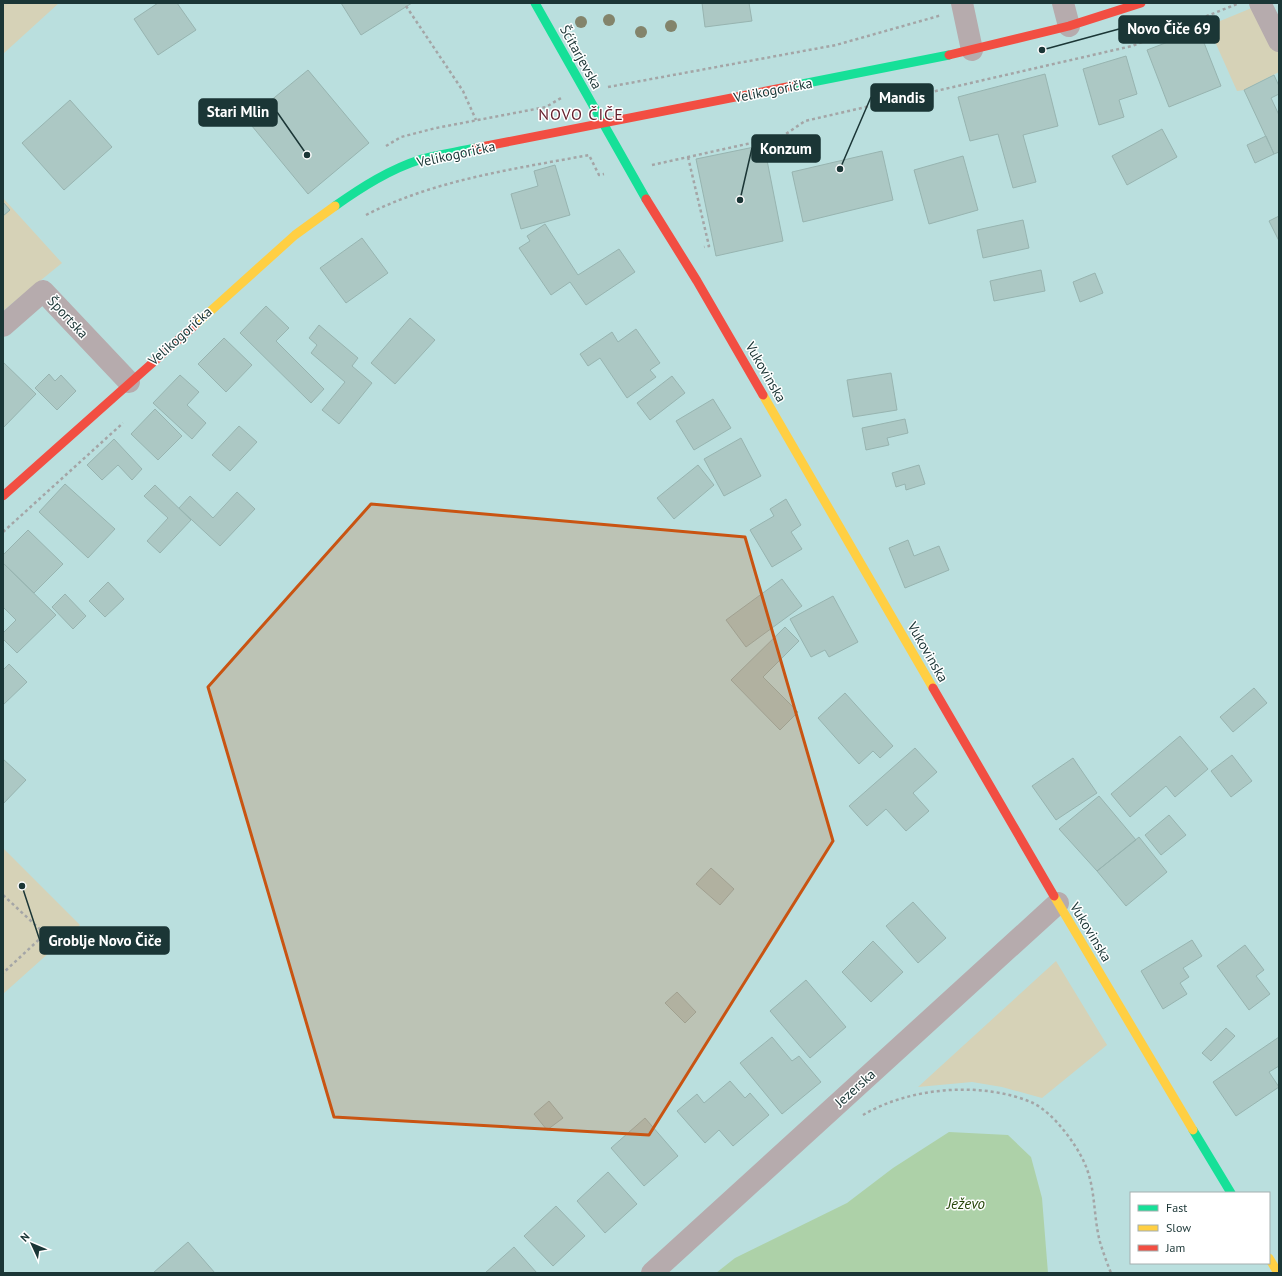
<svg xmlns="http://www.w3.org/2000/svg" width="1282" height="1276" font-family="'PT Sans',sans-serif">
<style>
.green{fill:#d6d2b7}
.water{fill:#add1a8}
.building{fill:#acc8c4;stroke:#97b4b0}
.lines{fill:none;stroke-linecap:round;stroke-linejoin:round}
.path{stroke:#a4a5a6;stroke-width:2.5;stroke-dasharray:3 3;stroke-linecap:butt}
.street{stroke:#b6abad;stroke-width:22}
.fast{stroke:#16e098;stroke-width:9}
.slow{stroke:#ffcf43;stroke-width:9}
.jam{stroke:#f24e42;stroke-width:9}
.tree{fill:#83846b}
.marked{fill:#c95412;fill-opacity:0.2;stroke:#c95412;stroke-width:3;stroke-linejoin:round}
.labels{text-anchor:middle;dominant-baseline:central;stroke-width:3;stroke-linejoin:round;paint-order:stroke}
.street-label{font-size:14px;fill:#1b3636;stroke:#fff}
.water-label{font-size:15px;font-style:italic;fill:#27460a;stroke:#fff}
.quarter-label{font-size:16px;letter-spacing:1px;fill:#631d2a;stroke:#fff}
.leader{fill:none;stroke:#1b3636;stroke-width:1.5}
.callout-dot{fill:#1b3636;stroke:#fff;stroke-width:1.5}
.callout{fill:#1b3636;stroke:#1b3636;stroke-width:1.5}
.callout-label{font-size:15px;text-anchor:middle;font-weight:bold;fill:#fff}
</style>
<rect width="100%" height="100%" fill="#badfde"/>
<path class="green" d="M3 3H59L3 54Z
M1259 5 1279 52V72L1244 90 1237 91 1208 26Z
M3 198 62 263 3 311Z
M3 848 80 925 3 994Z
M1056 961 1107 1045 1042 1098 1002 1087 972 1082 918 1087Z"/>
<path class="water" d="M949 1132 1008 1135 1031 1157 1042 1198 1048 1273H716L735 1258 847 1203 893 1168Z"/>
<path class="building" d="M158 3H177L196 30 158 55 134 19Z
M341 3H412L361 35Z
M702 3H749L752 21 705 27Z
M1199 30 1221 86 1169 107 1147 50Z
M1126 56 1137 94 1119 100 1124 117 1099 125 1083 69Z
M308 70 369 143 308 194 247 120Z
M1045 74 1058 126 1023 135 1036 182 1013 188 998 134 970 141 958 97Z
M1274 75 1279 86V94L1271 98 1279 115V152L1274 154 1244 90Z
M70 100 112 147 64 190 22 143Z
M1162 129 1177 157 1127 185 1112 156Z
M1266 136 1274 154 1255 163 1247 145Z
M764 145 783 241 716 256 696 159Z
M882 151 893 200 803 222 792 172Z
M963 156 978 210 929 224 914 170Z
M555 165 570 215 521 229 511 194 538 186 534 171Z
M3 202 10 210 3 216Z
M1279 216V241L1269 221Z
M1023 220 1029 248 983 258 977 230Z
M545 224 578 275 619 249 635 272 586 305 570 282 551 295 519 248 530 241 527 236Z
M362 238 388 273 346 303 320 268Z
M1041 270 1045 291 994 301 990 281Z
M1095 273 1103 293 1080 302 1073 282Z
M266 306 289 328 276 341 324 389 311 403 240 333Z
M410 318 435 340 395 384 371 363Z
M319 325 358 358 352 366 372 383 339 424 322 410 345 382 311 353 317 345 309 338Z
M636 329 660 363 650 370 656 377 627 398 600 358 588 366 580 354 612 332 618 342Z
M224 338 252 365 226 392 198 364Z
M3 362 36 394 3 428Z
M891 373 897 410 853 417 847 380Z
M49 374 55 381 61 375 76 391 57 410 35 388Z
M180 375 199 392 187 405 206 423 192 439 153 403Z
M672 376 685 393 650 420 637 403Z
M713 399 731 428 694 450 676 421Z
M155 409 182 436 158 460 131 434Z
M905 419 908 433 887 438 889 445 866 450 862 428Z
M239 426 257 442 230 471 212 455Z
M741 438 761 476 724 496 704 459Z
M114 439 142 469 132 480 118 465 102 480 87 465Z
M698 465 714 485 674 519 657 498Z
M919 465 925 484 906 490 905 484 896 487 892 473Z
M65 484 115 529 88 558 39 512Z
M155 485 191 520 160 553 147 541 168 518 144 496Z
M237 492 255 509 220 546 179 508 190 496 213 518Z
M786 499 801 525 791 532 802 549 772 567 750 530 774 516 770 509Z
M28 530 63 564 34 593 3 563V555Z
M908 540 914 556 939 546 949 570 905 588 889 548Z
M3 563 56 615 17 653 3 639V633L16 620 3 607Z
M782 579 802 606 746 647 726 620Z
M108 582 124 599 105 617 89 601Z
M65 594 86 616 73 629 52 607Z
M833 596 858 642 829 657 825 650 811 657 790 619Z
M785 627 799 641 763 677 798 712 780 730 731 680Z
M9 664 27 682 3 705V670Z
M1254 688 1267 703 1233 732 1220 717Z
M845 693 893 746 880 758 873 751 859 764 818 718Z
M1180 736 1208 769 1175 797 1166 786 1130 817 1111 794Z
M915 748 937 772 913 793 929 811 906 831 886 809 867 826 849 806Z
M1232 755 1252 781 1231 797 1211 771Z
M1073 758 1097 793 1056 820 1032 786Z
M3 759 26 780 3 804Z
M1099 796 1136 840 1097 871 1059 829Z
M1169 815 1186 835 1161 855 1145 835Z
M1139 837 1167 872 1126 906 1097 871Z
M711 868 734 889 720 905 696 884Z
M913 902 946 938 918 963 886 926Z
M1192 940 1202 956 1183 968 1189 977 1180 983 1187 994 1163 1009 1141 971Z
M873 941 903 972 871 1002 842 972Z
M1245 945 1264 970 1256 976 1270 994 1249 1010 1217 966Z
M806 980 846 1027 810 1058 770 1011Z
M677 992 696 1012 685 1023 665 1003Z
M1226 1028 1235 1036 1211 1061 1202 1053Z
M772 1037 792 1061 799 1056 821 1082 782 1114 740 1063Z
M1279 1037V1066L1269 1072 1279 1087 1236 1116 1213 1082Z
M730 1081 745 1098 750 1093 769 1115 733 1146 719 1130 705 1143 677 1111 697 1094 704 1103Z
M549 1101 563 1118 547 1130 534 1114Z
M645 1118 678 1156 644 1186 611 1148Z
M608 1172 637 1204 605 1233 577 1201Z
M556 1206 585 1236 553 1266 524 1236Z
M188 1242 215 1273H153Z
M514 1247 537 1273H485Z"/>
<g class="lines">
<path class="path" d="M406 6 463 91 476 120
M608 87 836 45 942 15
M386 146 401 137 436 128 546 107 561 98
M688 157 709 246 704 247
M652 165 783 136 805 121 1132 46 1237 4
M366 215C434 180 514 169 589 155L599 175 604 174
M3 532 123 423
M3 895 45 934 3 973
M863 1115C910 1087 983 1081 1033 1103 1052 1112 1075 1142 1084 1162 1096 1187 1093 1216 1100 1242 1103 1252 1107 1263 1111 1273"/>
<path class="street" d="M962 3 972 50
M1063 3 1069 26
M1260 3 1279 41
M3 326 43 291 129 382
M652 1273 1058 903"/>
<path class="fast" d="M535 3 646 199
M792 86 949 55
M335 206C362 187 390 169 422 159 439 154 458 152 476 148
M1193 1130 1231 1193"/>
<path class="slow" d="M195 325 295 235 335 206
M763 395 933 688
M1054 896 1193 1130
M1269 1258 1278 1273"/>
<path class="jam" d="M949 55 1069 26 1141 3
M476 148 792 86
M646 199 697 281 763 395
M3 496 195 325
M933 688 1054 896"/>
</g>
<g class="tree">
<circle cx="609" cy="20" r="6"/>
<circle cx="581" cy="22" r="6"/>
<circle cx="671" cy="26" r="6"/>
<circle cx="641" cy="32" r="6"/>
</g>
<path class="marked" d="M371 504 745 537 833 841 649 1135 334 1117 208 687Z"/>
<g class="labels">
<g class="street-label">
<text transform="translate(581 57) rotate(61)">Šćitarjevska</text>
<text transform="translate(773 90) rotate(-11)">Velikogorička</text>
<text transform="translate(456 154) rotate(-12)">Velikogorička</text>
<text transform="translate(68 317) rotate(47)">Športska</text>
<text transform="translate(180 336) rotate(-42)">Velikogorička</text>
<text transform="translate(766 372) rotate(60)">Vukovinska</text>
<text transform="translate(928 652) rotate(60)">Vukovinska</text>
<text transform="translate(1091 932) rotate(59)">Vukovinska</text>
<text transform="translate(855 1088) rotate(-42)">Jezerska</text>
</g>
<g class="water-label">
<text x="966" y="1203">Ježevo</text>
</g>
<g class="quarter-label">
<text x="581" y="114">NOVO ČIČE</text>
</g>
</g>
<path class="leader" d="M1042 50L1119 29M840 169L871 97M307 155L277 112M740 200L752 148M22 886L40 941"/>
<g class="callout-dot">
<circle cx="1042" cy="50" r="4"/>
<circle cx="840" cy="169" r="4"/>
<circle cx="307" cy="155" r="4"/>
<circle cx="740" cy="200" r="4"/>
<circle cx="22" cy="886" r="4"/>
</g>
<g class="callout">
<rect x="1119" y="16" width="100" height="27" rx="4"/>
<rect x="871" y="84" width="62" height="27" rx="4"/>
<rect x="199" y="99" width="78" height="27" rx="4"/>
<rect x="752" y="135" width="68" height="27" rx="4"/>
<rect x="40" y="927" width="129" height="27" rx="4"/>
</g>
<g class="callout-label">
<text x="1169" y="34">Novo Čiče 69</text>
<text x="902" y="103">Mandis</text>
<text x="238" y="117">Stari Mlin</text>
<text x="786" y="154">Konzum</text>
<text x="105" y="946">Groblje Novo Čiče</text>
</g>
<rect width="1282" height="1276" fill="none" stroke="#1b3636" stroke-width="8"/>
<rect x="1130" y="1192" width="140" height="72" fill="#ffffff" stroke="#a4afaf"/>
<rect x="1138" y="1205" width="20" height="6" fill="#16e098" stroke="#a4afaf"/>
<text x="1166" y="1212" font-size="12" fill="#1b3636">Fast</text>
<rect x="1138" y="1225" width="20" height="6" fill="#ffcf43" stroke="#a4afaf"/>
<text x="1166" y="1232" font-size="12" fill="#1b3636">Slow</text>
<rect x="1138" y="1245" width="20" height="6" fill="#f24e42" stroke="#a4afaf"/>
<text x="1166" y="1252" font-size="12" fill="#1b3636">Jam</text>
<g transform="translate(32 1244) rotate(314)" stroke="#ffffff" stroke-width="3" paint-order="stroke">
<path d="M0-3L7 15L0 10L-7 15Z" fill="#1b3636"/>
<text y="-6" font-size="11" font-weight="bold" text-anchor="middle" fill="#1b3636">N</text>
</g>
</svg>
